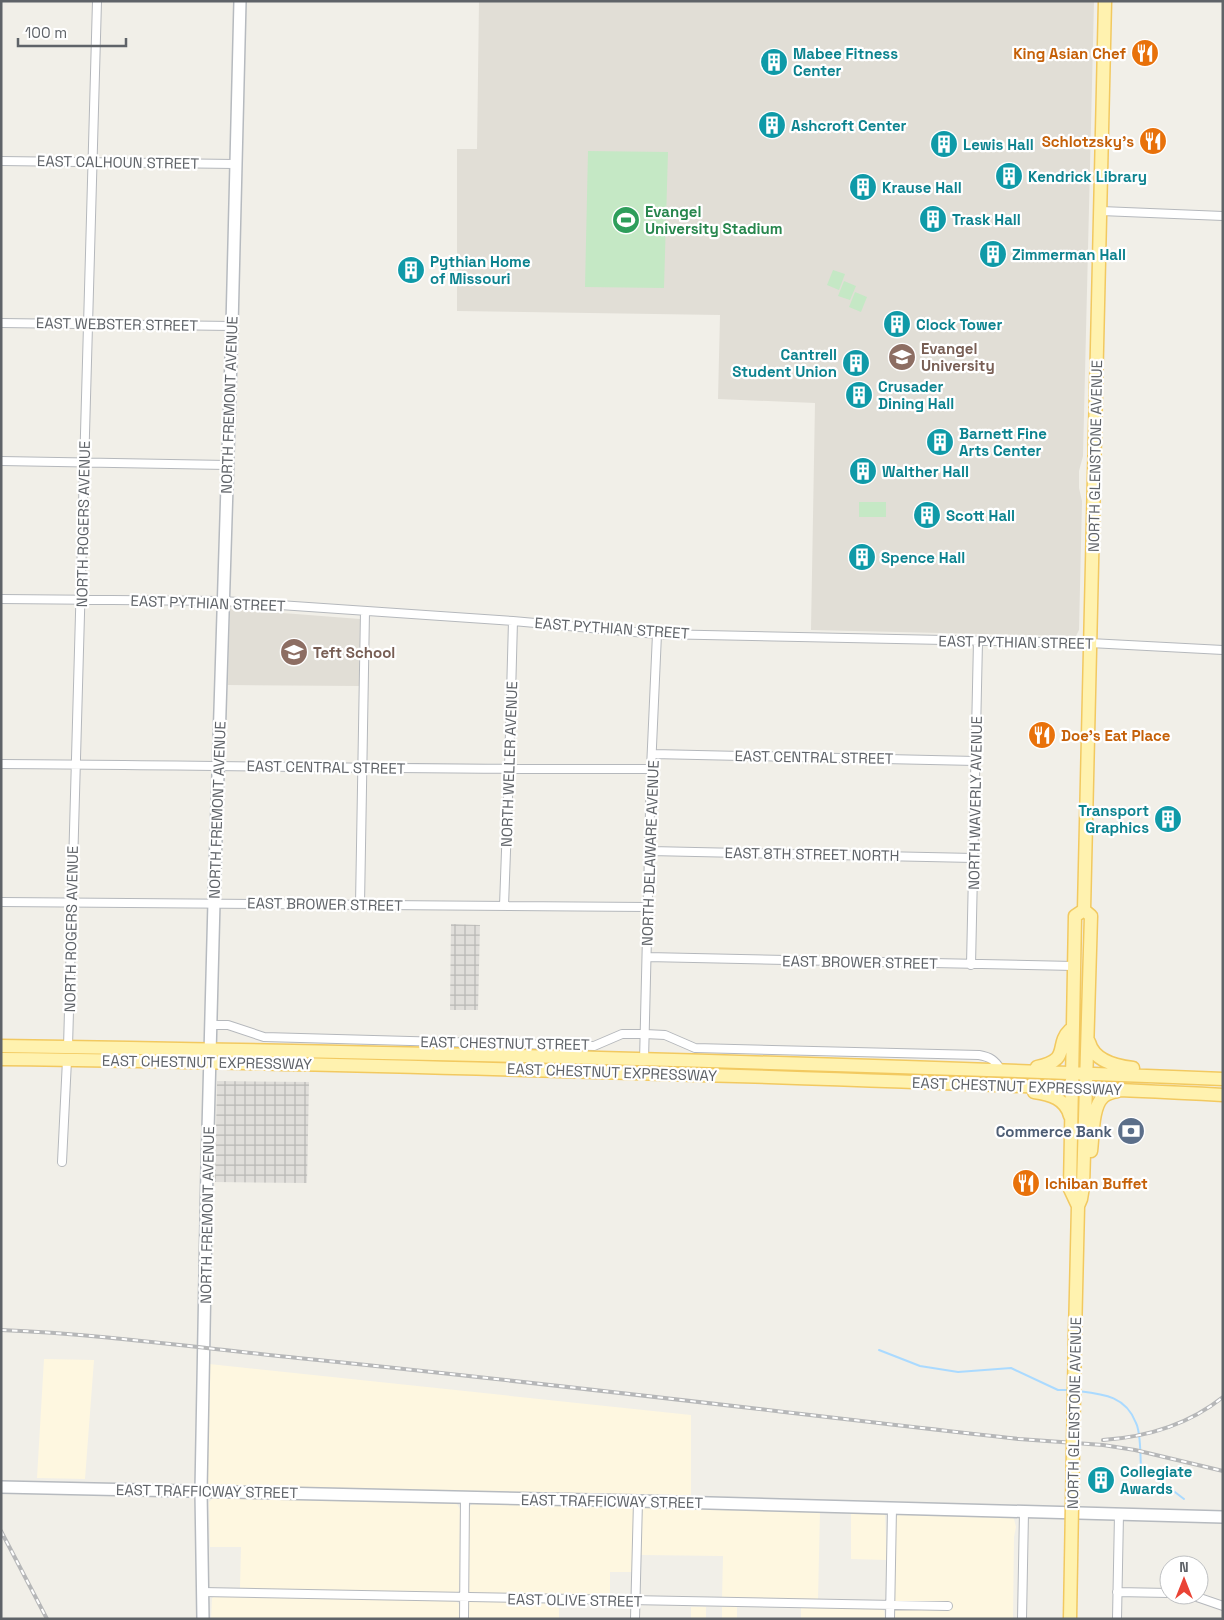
<svg xmlns="http://www.w3.org/2000/svg" width="1224" height="1620" font-family="'Space Grotesk',sans-serif">
<style>
.commercial{fill:#fef7e0}
.industrial{fill:url(#industrial-grid)}
.education{fill:#e1ded6}
.pitch{fill:#c5e8c5}
.lines{fill:none;stroke-linecap:round;stroke-linejoin:round}
.stream{stroke:#aadaff;stroke-width:2}
.street-casing{stroke:#b5b8bc;stroke-width:10}
.secondary-casing{stroke:#b6babf;stroke-width:14}
.primary-casing{stroke:#f2c960;stroke-width:15}
.street{stroke:#fff;stroke-width:8}
.secondary{stroke:#fff;stroke-width:11}
.primary{stroke:#fff2af;stroke-width:12}
.rail-casing{stroke:#b6b7b8;stroke-width:4}
.rail{stroke:#fff;stroke-width:2;stroke-dasharray:5.5;stroke-linecap:butt}
.primary-bridge-casing{stroke:#f2c960;stroke-width:15;stroke-linecap:butt}
.primary-bridge{stroke:#fff2af;stroke-width:12}
.labels{text-anchor:middle;dominant-baseline:central;stroke-width:4.5;stroke-linejoin:round;paint-order:stroke}
.culture-label{font-size:15px;font-weight:bold;fill:#0d838f;stroke:#fff;text-anchor:start}
.food-label{font-size:15px;font-weight:bold;fill:#c56008;stroke:#fff;text-anchor:end}
.street-label{font-size:15px;fill:#5f6368;stroke:#fff}
.leisure-label{font-size:15px;font-weight:bold;fill:#27864d;stroke:#fff;text-anchor:start}
.education-label{font-size:15px;font-weight:bold;fill:#785e54;stroke:#fff;text-anchor:start}
.service-label{font-size:15px;font-weight:bold;fill:#4e5e75;stroke:#fff;text-anchor:end}
</style>
<defs>
<pattern id="industrial-grid" width="8" height="8" patternUnits="userSpaceOnUse" patternTransform="scale(1.25)"><rect width="8" height="8" fill="#e0deda"/><path d="M0 4h8M4 0v8" fill="none" stroke="#b9b8b5"/></pattern>
</defs>
<rect width="100%" height="100%" fill="#f1efe8"/>
<path class="commercial" d="M44 1359 94 1360 85 1479 37 1478Z
M209 1364 691 1415V1496L209 1485 206 1480Z
M213 1498 457 1504 460 1509 459 1590 457 1593 453 1594 240 1588 241 1547H210L209 1502Z
M472 1504 630 1506 634 1510 632 1572H610V1596L476 1594 469 1593V1508Z
M644 1507 820 1511 818 1600 722 1599 723 1556 640 1555 642 1508Z
M851 1512 883 1513 885 1514 887 1560 851 1559Z
M900 1513 1011 1517 1014 1519 1016 1527 1014 1537 1013 1619H893L896 1517Z
M216 1595 455 1600 459 1604 460 1619H211L212 1598Z
M473 1600 559 1603V1619H467L468 1603Z
M691 1607H706V1619H691Z
M722 1607H737V1619H722Z
M801 1608 882 1609 884 1611 885 1619H801Z"/>
<path class="industrial" d="M451 924 480 925 478 1010H450Z
M217 1081 309 1082 307 1183 215 1182Z"/>
<path class="education" d="M479 1H1094L1083 456 1079 471V488L1082 501 1079 630 1076 636 811 630 815 403 718 399 720 315 457 311V149H477Z
M230 609 360 619 359 686 228 685Z"/>
<path class="pitch" d="M588 151 668 152 664 288 585 287Z
M833 270 845 274 839 290 827 285Z
M844 281 856 286 850 300 838 296Z
M855 292 867 297 861 312 849 307Z
M859 502H886V517H859Z"/>
<g class="lines">
<path class="stream" d="M879 1350 920 1366 958 1372 1011 1368 1058 1390H1068
M1078 1391C1103 1394 1126 1396 1136 1423 1141 1433 1140 1454 1141 1466L1184 1499"/>
<g class="street-casing">
<path id="street" d="M1 161 235 164
M1101 211 1223 216
M1 323 232 326
M1 461 227 465
M1 599 223 601 513 621 657 634 1090 643 1223 650
M653 754 976 761
M1 764C218 765 434 770 651 769
M650 851 974 858
M1 902 648 907
M360 905 365 611
M504 906 509 769 513 621
M647 957 1074 966
M971 965 978 641
M211 1025H228L264 1037 594 1046 622 1034H645L665 1035 695 1048 979 1055C990 1057 995 1060 1001 1070
M68 1047 97 1
M644 1061 651 769 657 634
M62 1162 67 1060
M202 1592 948 1606
M1117 1592 1169 1593
M1191 1595 1223 1606
M464 1619 465 1497
M635 1619 638 1501
M890 1619 892 1508
M1022 1619 1024 1512
M1117 1619 1119 1514"/>
</g>
<g class="secondary-casing">
<path id="secondary" d="M1 1487 638 1501 1223 1517
M203 1619 201 1491 207 1168 214 902 232 326 240 1"/>
</g>
<g class="primary-casing">
<path id="primary" d="M1084 910 1105 1
M1089 1042C1094 1061 1115 1066 1133 1068
M1 1046C408 1052 816 1062 1223 1079
M1 1059C257 1062 513 1069 769 1077 920 1082 1071 1087 1223 1095
M1037 1067C1072 1060 1054 1045 1070 1030
M1034 1092C1050 1094 1066 1099 1070 1116
M1091 1151C1093 1136 1092 1107 1103 1097 1107 1093 1113 1092 1118 1091
M1078 1206 1070 1189 1075 916 1084 910
M1075 1335 1078 1206 1081 1199 1083 1187 1091 916 1084 910"/>
</g>
<use href="#street" class="street"/>
<use href="#secondary" class="secondary"/>
<use href="#primary" class="primary"/>
<g class="rail-casing">
<path id="rail" d="M1 1330C101 1334 199 1348 298 1358 539 1382 779 1412 1019 1439L1103 1445 1135 1450 1223 1471
M1103 1440C1147 1437 1188 1425 1223 1397
M1 1531 47 1619"/>
</g>
<use href="#rail" class="rail"/>
<g class="primary-bridge-casing">
<path id="primary-bridge" d="M1070 1619 1075 1335"/>
</g>
<use href="#primary-bridge" class="primary-bridge"/>
</g>
<defs>
<g id="restaurant-disc" transform="scale(1.4375)"><circle r="9.5" fill="#e8710a" stroke="#fff"/><path d="M-5-6h1v4h1v-4h1v4h1v-4h1v5L-1.5 .5V6h-2V.5L-5-1ZM5-6V6H3V1.5H1.5Q1.5-4 5-6Z" fill="#fff"/></g>
<g id="building-disc" transform="scale(1.4375)"><circle r="9.5" fill="#0f9aa8" stroke="#fff"/><path d="M-4-6H4V6H1V3H-1V6H-4ZM-2.5-4.3h1.7v1.8h-1.7ZM.8-4.3h1.7v1.8H.8ZM-2.5-1h1.7V.8h-1.7ZM.8-1h1.7V.8H.8Z" fill="#fff"/></g>
<g id="stadium-disc" transform="scale(1.4375)"><circle r="9.5" fill="#2e9e5b" stroke="#fff"/><path d="M0-5a6.5 5 0 1 0 0 10a6.5 5 0 1 0 0-10ZM-3.5-1.8h7v3.6h-7Z" fill="#fff"/></g>
<g id="university-disc" transform="scale(1.4375)"><circle r="9.5" fill="#8d6e63" stroke="#fff"/><path d="M0-5L7-2L0 1L-7-2ZM-4 1L0 2.5L4 1V4Q0 6-4 4Z" fill="#fff"/></g>
<g id="school-disc" transform="scale(1.4375)"><circle r="9.5" fill="#8d6e63" stroke="#fff"/><path d="M0-5L7-2L0 1L-7-2ZM-4 1L0 2.5L4 1V4Q0 6-4 4Z" fill="#fff"/></g>
<g id="bank-disc" transform="scale(1.4375)"><circle r="9.5" fill="#5c6f8a" stroke="#fff"/><path d="M-6-4H6V4H-6ZM0-2.3a2.3 2.3 0 1 0 0 4.6a2.3 2.3 0 1 0 0-4.6Z" fill="#fff"/></g>
</defs>
<g fill-rule="evenodd">
<use href="#restaurant-disc" x="1145" y="53"/>
<use href="#building-disc" x="774" y="62"/>
<use href="#building-disc" x="772" y="125"/>
<use href="#restaurant-disc" x="1153" y="141"/>
<use href="#building-disc" x="944" y="144"/>
<use href="#building-disc" x="1009" y="176"/>
<use href="#building-disc" x="863" y="187"/>
<use href="#building-disc" x="933" y="219"/>
<use href="#stadium-disc" x="626" y="220"/>
<use href="#building-disc" x="993" y="254"/>
<use href="#building-disc" x="411" y="270"/>
<use href="#building-disc" x="897" y="324"/>
<use href="#university-disc" x="902" y="357"/>
<use href="#building-disc" x="856" y="363"/>
<use href="#building-disc" x="859" y="395"/>
<use href="#building-disc" x="940" y="442"/>
<use href="#building-disc" x="863" y="471"/>
<use href="#building-disc" x="927" y="515"/>
<use href="#building-disc" x="862" y="557"/>
<use href="#school-disc" x="294" y="652"/>
<use href="#restaurant-disc" x="1042" y="735"/>
<use href="#building-disc" x="1168" y="819"/>
<use href="#bank-disc" x="1131" y="1131"/>
<use href="#restaurant-disc" x="1026" y="1183"/>
<use href="#building-disc" x="1101" y="1480"/>
</g>
<g class="labels">
<g class="culture-label">
<text x="793" y="53">Mabee Fitness<tspan x="793" dy="17">Center</tspan></text>
<text x="791" y="125">Ashcroft Center</text>
<text x="963" y="144">Lewis Hall</text>
<text x="1028" y="176">Kendrick Library</text>
<text x="882" y="187">Krause Hall</text>
<text x="952" y="219">Trask Hall</text>
<text x="1012" y="254">Zimmerman Hall</text>
<text x="430" y="261">Pythian Home<tspan x="430" dy="17">of Missouri</tspan></text>
<text x="916" y="324">Clock Tower</text>
<text x="837" y="354" text-anchor="end">Cantrell<tspan x="837" dy="17">Student Union</tspan></text>
<text x="878" y="386">Crusader<tspan x="878" dy="17">Dining Hall</tspan></text>
<text x="959" y="433">Barnett Fine<tspan x="959" dy="17">Arts Center</tspan></text>
<text x="882" y="471">Walther Hall</text>
<text x="946" y="515">Scott Hall</text>
<text x="881" y="557">Spence Hall</text>
<text x="1149" y="810" text-anchor="end">Transport<tspan x="1149" dy="17">Graphics</tspan></text>
<text x="1120" y="1471">Collegiate<tspan x="1120" dy="17">Awards</tspan></text>
</g>
<g class="food-label">
<text x="1126" y="53">King Asian Chef</text>
<text x="1134" y="141">Schlotzsky's</text>
<text x="1061" y="735" text-anchor="start">Doe's Eat Place</text>
<text x="1045" y="1183" text-anchor="start">Ichiban Buffet</text>
</g>
<g class="street-label">
<text transform="translate(118 162) rotate(1)">EAST CALHOUN STREET</text>
<text transform="translate(117 324) rotate(1)">EAST WEBSTER STREET</text>
<text transform="translate(229 405) rotate(-88)">NORTH FREMONT AVENUE</text>
<text transform="translate(1095 456) rotate(-89)">NORTH GLENSTONE AVENUE</text>
<text transform="translate(83 524) rotate(-89)">NORTH ROGERS AVENUE</text>
<text transform="translate(208 603) rotate(2)">EAST PYTHIAN STREET</text>
<text transform="translate(612 628) rotate(4)">EAST PYTHIAN STREET</text>
<text transform="translate(1016 642) rotate(1)">EAST PYTHIAN STREET</text>
<text transform="translate(814 757) rotate(1)">EAST CENTRAL STREET</text>
<text transform="translate(509 764) rotate(-88)">NORTH WELLER AVENUE</text>
<text transform="translate(326 767) rotate(1)">EAST CENTRAL STREET</text>
<text transform="translate(975 803) rotate(-89)">NORTH WAVERLY AVENUE</text>
<text transform="translate(217 810) rotate(-88)">NORTH FREMONT AVENUE</text>
<text transform="translate(650 853) rotate(-88)">NORTH DELAWARE AVENUE</text>
<text transform="translate(812 854) rotate(1)">EAST 8TH STREET NORTH</text>
<text transform="translate(325 904) rotate(1)">EAST BROWER STREET</text>
<text transform="translate(71 929) rotate(-89)">NORTH ROGERS AVENUE</text>
<text transform="translate(860 962) rotate(1)">EAST BROWER STREET</text>
<text transform="translate(505 1043) rotate(1)">EAST CHESTNUT STREET</text>
<text transform="translate(207 1062) rotate(1)">EAST CHESTNUT EXPRESSWAY</text>
<text transform="translate(612 1072) rotate(2)">EAST CHESTNUT EXPRESSWAY</text>
<text transform="translate(1017 1086) rotate(2)">EAST CHESTNUT EXPRESSWAY</text>
<text transform="translate(207 1215) rotate(-89)">NORTH FREMONT AVENUE</text>
<text transform="translate(1074 1413) rotate(-89)">NORTH GLENSTONE AVENUE</text>
<text transform="translate(207 1491) rotate(1)">EAST TRAFFICWAY STREET</text>
<text transform="translate(612 1501) rotate(1)">EAST TRAFFICWAY STREET</text>
<text transform="translate(575 1600) rotate(1)">EAST OLIVE STREET</text>
</g>
<g class="leisure-label">
<text x="645" y="211">Evangel<tspan x="645" dy="17">University Stadium</tspan></text>
</g>
<g class="education-label">
<text x="921" y="348">Evangel<tspan x="921" dy="17">University</tspan></text>
<text x="313" y="652">Teft School</text>
</g>
<g class="service-label">
<text x="1112" y="1131">Commerce Bank</text>
</g>
</g>
<rect width="1224" height="1620" fill="none" stroke="#5f6368" stroke-width="5"/>
<g transform="translate(1184 1580)"><circle r="24" fill="#ffffff" stroke="#bfc1c3"/>
<path d="M0-4L9 19L0 12L-9 19Z" fill="#ea4335"/>
<text y="-8" font-size="14" font-weight="bold" text-anchor="middle" fill="#5f6368">N</text>
</g>
<path d="M18 38v8h108v-8" fill="none" stroke="#5f6368" stroke-width="2.5"/>
<text x="25" y="38" font-size="15" fill="#5f6368" stroke="#ffffff" stroke-width="4" paint-order="stroke">100 m</text>
</svg>
